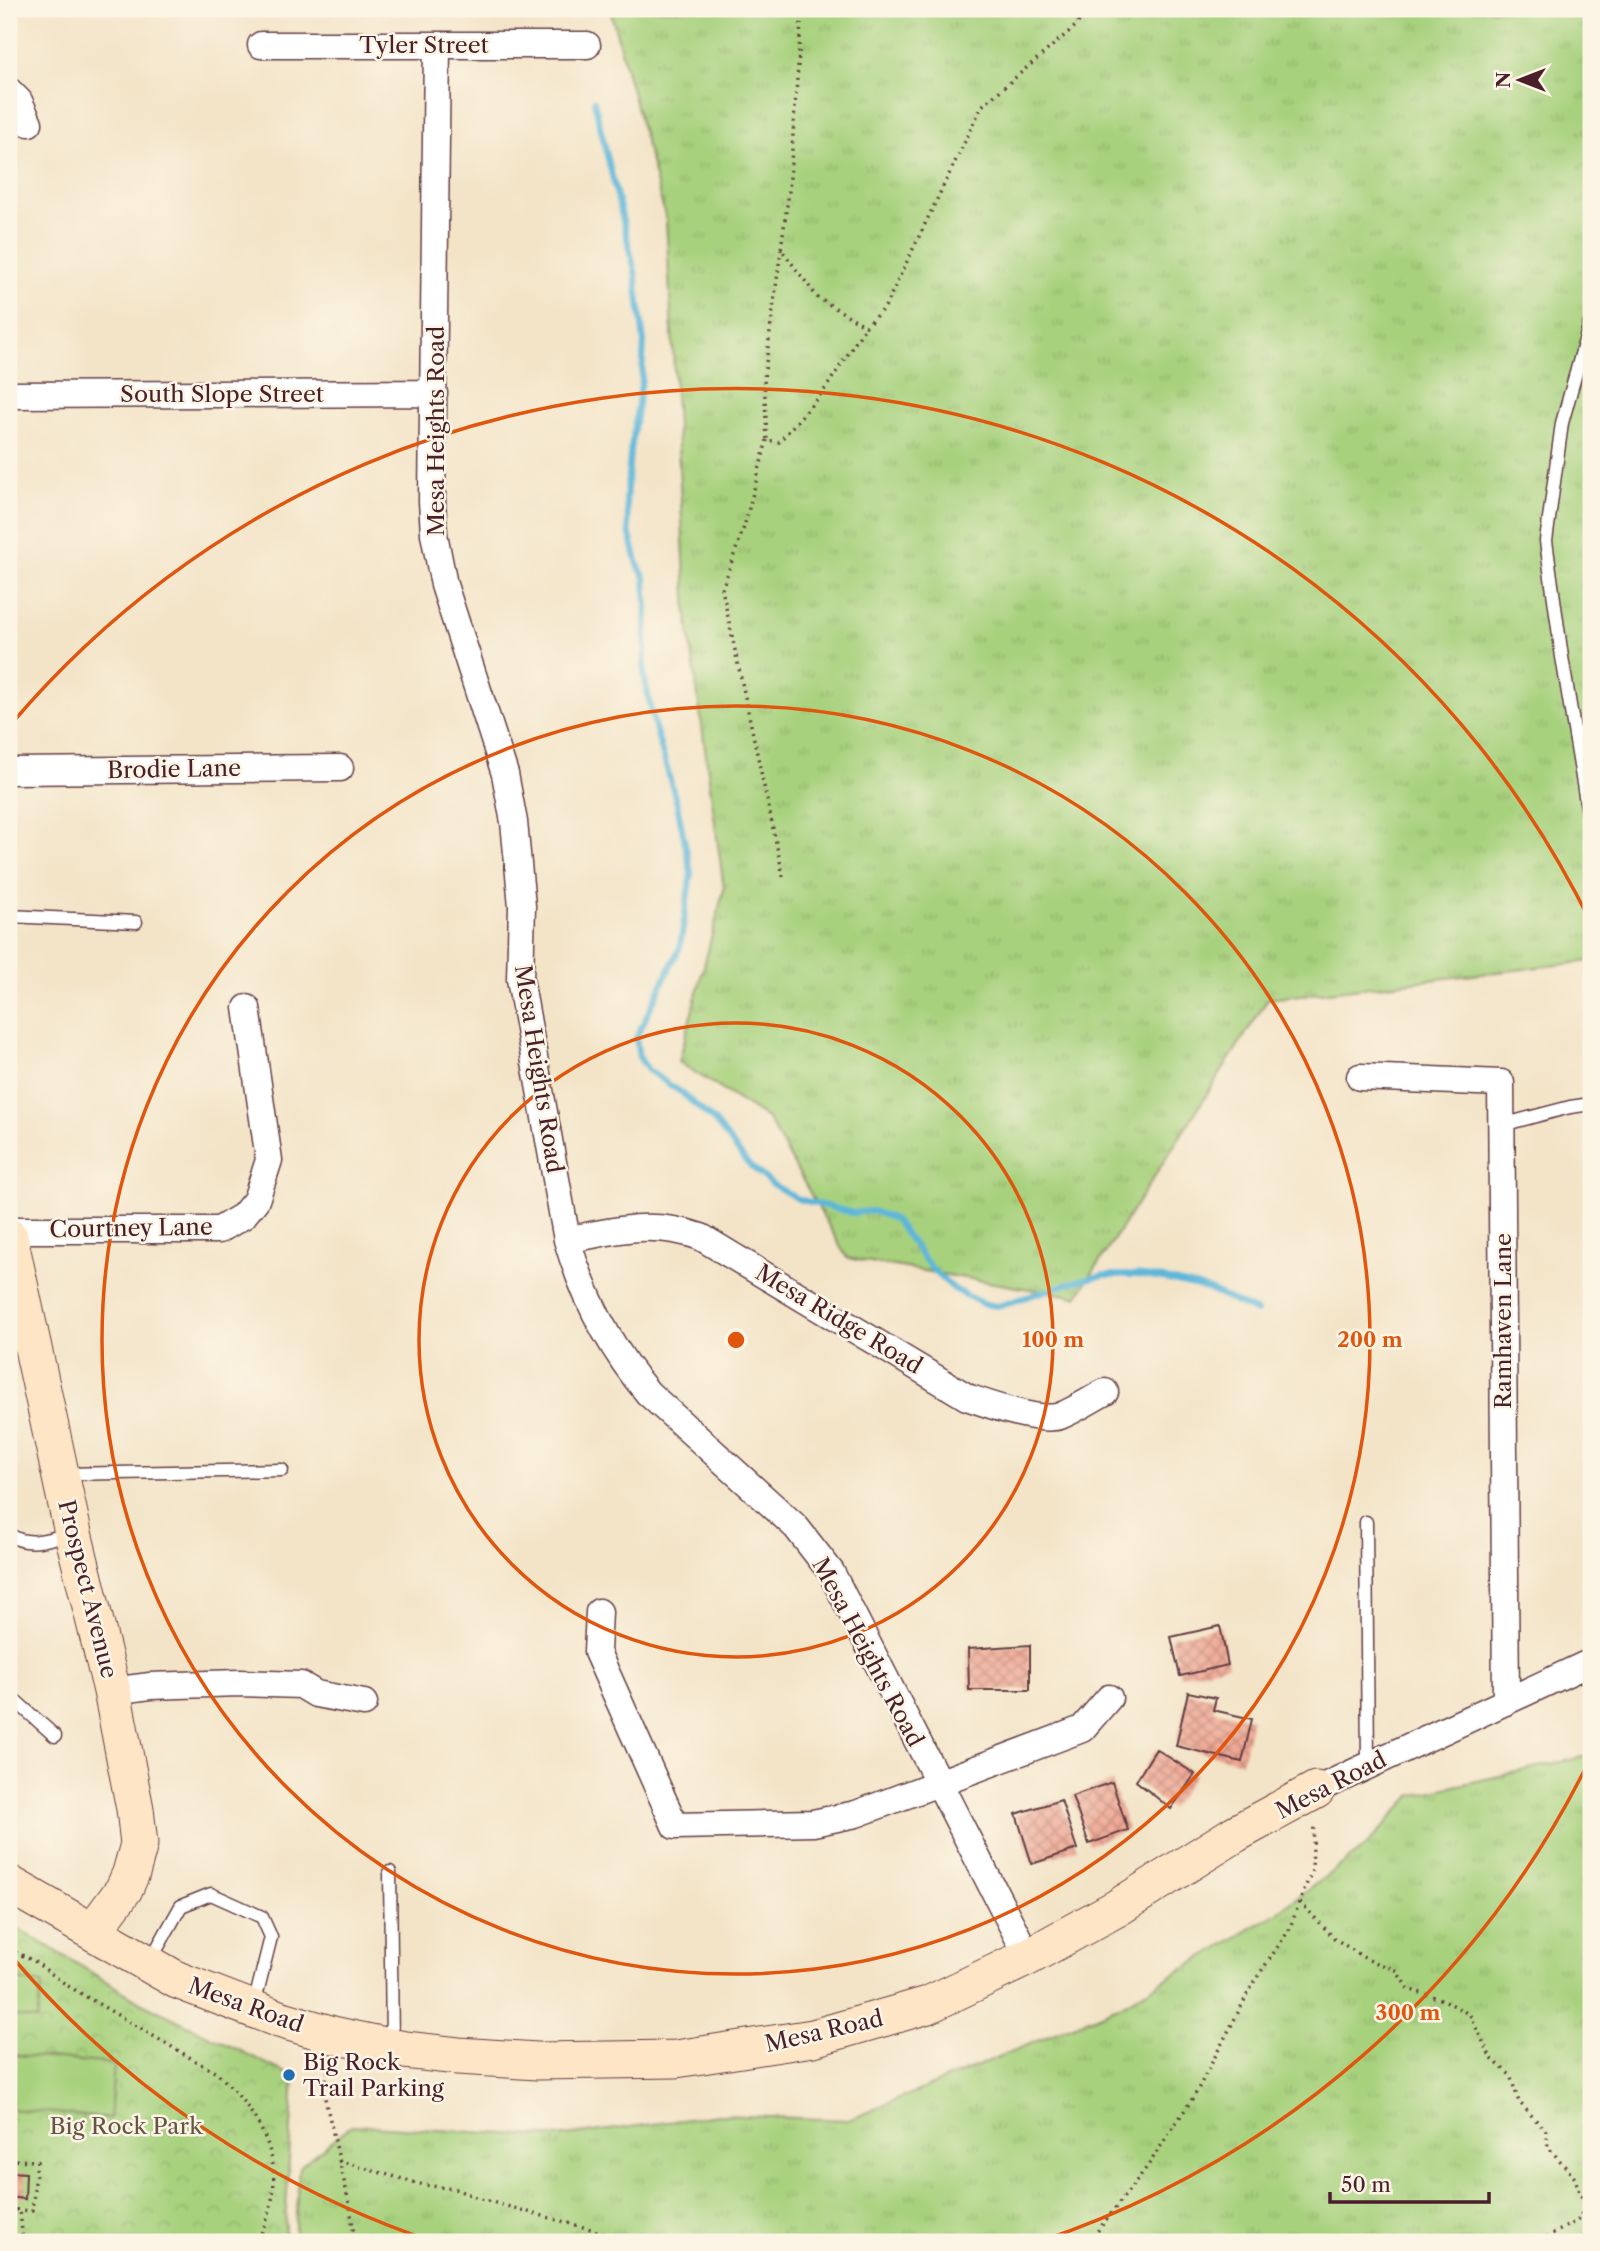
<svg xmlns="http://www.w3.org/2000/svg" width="1600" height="2251" font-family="'Libre Caslon Text',serif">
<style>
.grass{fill:url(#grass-tufts);stroke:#787854;stroke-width:2}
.park{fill:url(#park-crowns);stroke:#787854;stroke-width:2}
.pitch{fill:#a7d17d;stroke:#787854;stroke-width:2}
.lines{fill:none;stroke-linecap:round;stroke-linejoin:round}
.stream{stroke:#5bb6d9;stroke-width:6}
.building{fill:url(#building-cross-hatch)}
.lane-casing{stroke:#633d43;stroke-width:15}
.street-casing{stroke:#633d43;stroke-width:29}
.secondary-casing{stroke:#633d43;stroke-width:39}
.path{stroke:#633d43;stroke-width:3.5;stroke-dasharray:2 5;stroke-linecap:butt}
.lane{stroke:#fff;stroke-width:12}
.street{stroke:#fff;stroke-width:26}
.secondary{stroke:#fee5c5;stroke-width:37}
.ring{fill:none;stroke:#e0560e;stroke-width:3.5}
.poi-dot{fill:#1f6fb2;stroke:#fcf5e5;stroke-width:2.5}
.labels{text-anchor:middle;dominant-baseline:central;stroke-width:5;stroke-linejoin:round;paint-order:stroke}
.street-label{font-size:23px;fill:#4a1f2b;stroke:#fcf5e5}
.poi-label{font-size:23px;fill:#4a1f2b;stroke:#fcf5e5;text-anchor:start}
.park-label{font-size:23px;fill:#665444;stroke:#fcf5e5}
.centre{fill:#e0560e;stroke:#fcf5e5;stroke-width:3.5}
.ring-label{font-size:21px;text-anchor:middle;font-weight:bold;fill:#e0560e;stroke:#fcf5e5;stroke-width:5;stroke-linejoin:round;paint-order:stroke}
</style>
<defs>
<pattern id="grass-tufts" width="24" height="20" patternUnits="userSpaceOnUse" patternTransform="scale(1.75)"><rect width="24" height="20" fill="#a7d17d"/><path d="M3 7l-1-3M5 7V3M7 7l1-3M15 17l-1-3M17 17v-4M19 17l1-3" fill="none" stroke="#91b36c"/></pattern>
<pattern id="park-crowns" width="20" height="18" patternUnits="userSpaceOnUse" patternTransform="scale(1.75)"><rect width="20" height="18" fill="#a7d17d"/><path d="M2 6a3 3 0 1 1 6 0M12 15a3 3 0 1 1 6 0" fill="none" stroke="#91b36c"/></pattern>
<pattern id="building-cross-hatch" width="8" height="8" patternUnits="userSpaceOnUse" patternTransform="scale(1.75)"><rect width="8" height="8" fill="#efa894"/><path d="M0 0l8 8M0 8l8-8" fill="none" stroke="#c48879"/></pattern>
</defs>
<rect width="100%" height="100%" fill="#fcf5e5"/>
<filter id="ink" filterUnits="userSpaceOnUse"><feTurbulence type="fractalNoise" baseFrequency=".0143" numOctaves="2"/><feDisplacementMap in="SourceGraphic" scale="14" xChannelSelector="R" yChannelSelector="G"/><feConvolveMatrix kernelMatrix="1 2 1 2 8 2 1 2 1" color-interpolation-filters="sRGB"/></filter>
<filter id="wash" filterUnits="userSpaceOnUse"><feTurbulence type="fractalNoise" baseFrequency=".00686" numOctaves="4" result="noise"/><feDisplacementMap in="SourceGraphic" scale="28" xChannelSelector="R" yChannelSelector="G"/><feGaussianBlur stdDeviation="1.57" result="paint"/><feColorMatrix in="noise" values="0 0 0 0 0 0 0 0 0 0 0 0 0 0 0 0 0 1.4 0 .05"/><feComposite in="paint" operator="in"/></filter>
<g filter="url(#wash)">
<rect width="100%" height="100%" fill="#f3e4c8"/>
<path class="grass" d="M610 9H1591V961L1268 999 1077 1297 847 1258 768 1119 679 1062 724 889 687 615 666 219Z
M1591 1755V2242H294L299 2167 352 2125 558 2137 718 2115 849 2120 1120 2006 1277 1913 1365 1847 1411 1796Z"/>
<path class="park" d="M9 1923 144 2004 294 2077 284 2242H9Z"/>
<path class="pitch" d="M9 1979 42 1984 37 2020 9 2015Z
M15 2055 114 2064 110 2118 11 2109Z"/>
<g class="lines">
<path class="stream" d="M594 101 635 271 644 342 642 378 630 455 626 499 629 531 638 565 645 578 647 607 644 675 654 724 677 804 691 873 680 947 636 1038 639 1057 648 1070 682 1093 716 1123 747 1163 772 1184 798 1199 853 1213 872 1211 894 1219 931 1268 954 1289 983 1304 998 1306 1077 1281 1105 1275H1136L1164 1279 1207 1289 1257 1312"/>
</g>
<g id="blocks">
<path class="building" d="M1220 1626 1228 1665 1180 1676 1171 1637Z
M1030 1645V1690H969L968 1649Z
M1188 1692 1216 1698 1213 1710 1252 1719 1242 1762 1176 1746Z
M1156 1749 1195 1774 1171 1809 1136 1781Z
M1112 1782 1128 1830 1089 1844 1072 1796Z
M1061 1800 1077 1849 1032 1864 1016 1814Z
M9 2172 26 2173 25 2199 9 2197Z"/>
</g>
</g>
<g filter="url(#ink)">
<use href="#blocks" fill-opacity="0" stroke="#633d43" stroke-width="2"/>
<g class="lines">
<g class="lane-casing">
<path id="lane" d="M1591 319 1562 423 1546 541 1562 657 1591 832
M9 916 136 922
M1502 1125 1570 1107 1591 1104
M64 1474 282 1470
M1366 1522 1368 1765
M9 1534C27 1548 49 1539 69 1534
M9 1695 55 1736
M390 1872 392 2043
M150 1961 181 1906 211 1894 262 1917 271 1937 254 2005"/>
</g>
<g class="street-casing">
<path id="street" d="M261 45H587
M437 45 432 501 434 534 444 585 505 774 514 822 522 906 520 979 567 1240C584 1298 609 1347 648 1393L796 1527 831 1572 1028 1957
M9 91 19 101 29 123
M9 395 434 393
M9 771 340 768
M1360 1077 1501 1083 1506 1702
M9 1230H219L243 1216 256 1200 269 1160 247 1008
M567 1240C617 1230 651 1220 701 1237L967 1397C988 1404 1039 1423 1060 1416 1075 1410 1090 1400 1105 1392
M599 1612 597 1652 675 1826 813 1823 856 1814 1082 1729 1109 1698
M112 1691 150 1686 239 1683 301 1685 316 1694 364 1703
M1316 1790 1591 1662"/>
</g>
<g class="secondary-casing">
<path id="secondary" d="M9 1237 73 1533 112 1691 135 1809 139 1844 131 1873 124 1889 93 1931
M9 1884 177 1980 279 2019 333 2035 405 2050 458 2056 537 2061 676 2059 813 2038 928 2005 1028 1957 1117 1908 1235 1834 1316 1790"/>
</g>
<path class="path" d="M802 9 789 191 781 249 818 298 866 326 885 307 982 106 1078 24 1082 9
M781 249 764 378 767 440 779 442 826 388 866 326
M767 440 744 527 722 589 784 880
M1300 1902 1334 1938 1366 1959 1396 1970 1408 1989 1444 2000 1470 2015 1491 2058 1510 2075 1519 2102 1546 2131 1548 2147 1575 2178 1579 2193 1587 2204 1578 2220 1539 2242
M9 1949 34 1961 68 1986 218 2074C269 2123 292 2175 257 2242
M9 2059V2064
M329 2064 324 2094 350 2207 355 2242
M9 2160 37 2161 32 2211 20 2210
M339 2161 424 2185 455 2189 481 2199 594 2230 622 2242
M9 2209 20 2210 23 2242
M1089 2242 1147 2167 1196 2093 1254 1982 1289 1930 1312 1870 1314 1823"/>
<use href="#lane" class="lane"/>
<use href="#street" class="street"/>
<use href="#secondary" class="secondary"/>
</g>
</g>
<g class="ring">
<circle cx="736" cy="1340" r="317"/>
<circle cx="736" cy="1340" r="634"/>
<path d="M1591 1757A951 951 0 0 1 1038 2242M434 2242A951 951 0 0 1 13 1958M13 722A951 951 0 0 1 1591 923"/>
</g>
<circle class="poi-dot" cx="289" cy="2075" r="7"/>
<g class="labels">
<g class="street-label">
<text x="424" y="45">Tyler Street</text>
<text x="222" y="394">South Slope Street</text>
<text transform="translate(436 431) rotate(-90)">Mesa Heights Road</text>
<text transform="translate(174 769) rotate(-1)">Brodie Lane</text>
<text transform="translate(539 1069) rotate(81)">Mesa Heights Road</text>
<text transform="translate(131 1228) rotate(-1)">Courtney Lane</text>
<text transform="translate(839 1319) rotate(31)">Mesa Ridge Road</text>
<text transform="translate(1503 1321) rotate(-90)">Ramhaven Lane</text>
<text transform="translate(88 1589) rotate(76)">Prospect Avenue</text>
<text transform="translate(868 1652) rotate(62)">Mesa Heights Road</text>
<text transform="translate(1331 1785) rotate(-27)">Mesa Road</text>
<text transform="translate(246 2005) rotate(20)">Mesa Road</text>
<text transform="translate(824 2031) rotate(-13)">Mesa Road</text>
</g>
<g class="poi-label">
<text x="303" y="2062">Big Rock<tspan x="303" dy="26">Trail Parking</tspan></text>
</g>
<g class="park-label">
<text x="126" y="2126">Big Rock Park</text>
</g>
</g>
<circle cx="736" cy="1340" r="10" class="centre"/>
<g class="ring-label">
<text x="1053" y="1347">100 m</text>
<text x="1370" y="1347">200 m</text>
<text x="1408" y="2020">300 m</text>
</g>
<rect width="1600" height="2251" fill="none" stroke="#fcf5e5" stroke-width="35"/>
<g transform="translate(1520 80) rotate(270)" stroke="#fcf5e5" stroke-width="5" paint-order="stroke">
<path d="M0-5L12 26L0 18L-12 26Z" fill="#4a1f2b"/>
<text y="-10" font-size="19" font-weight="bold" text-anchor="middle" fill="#4a1f2b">N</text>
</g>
<path d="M1330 2192v10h159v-10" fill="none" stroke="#4a1f2b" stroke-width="3.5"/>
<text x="1341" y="2192" font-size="21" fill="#4a1f2b" stroke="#fcf5e5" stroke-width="5" paint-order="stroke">50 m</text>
</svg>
